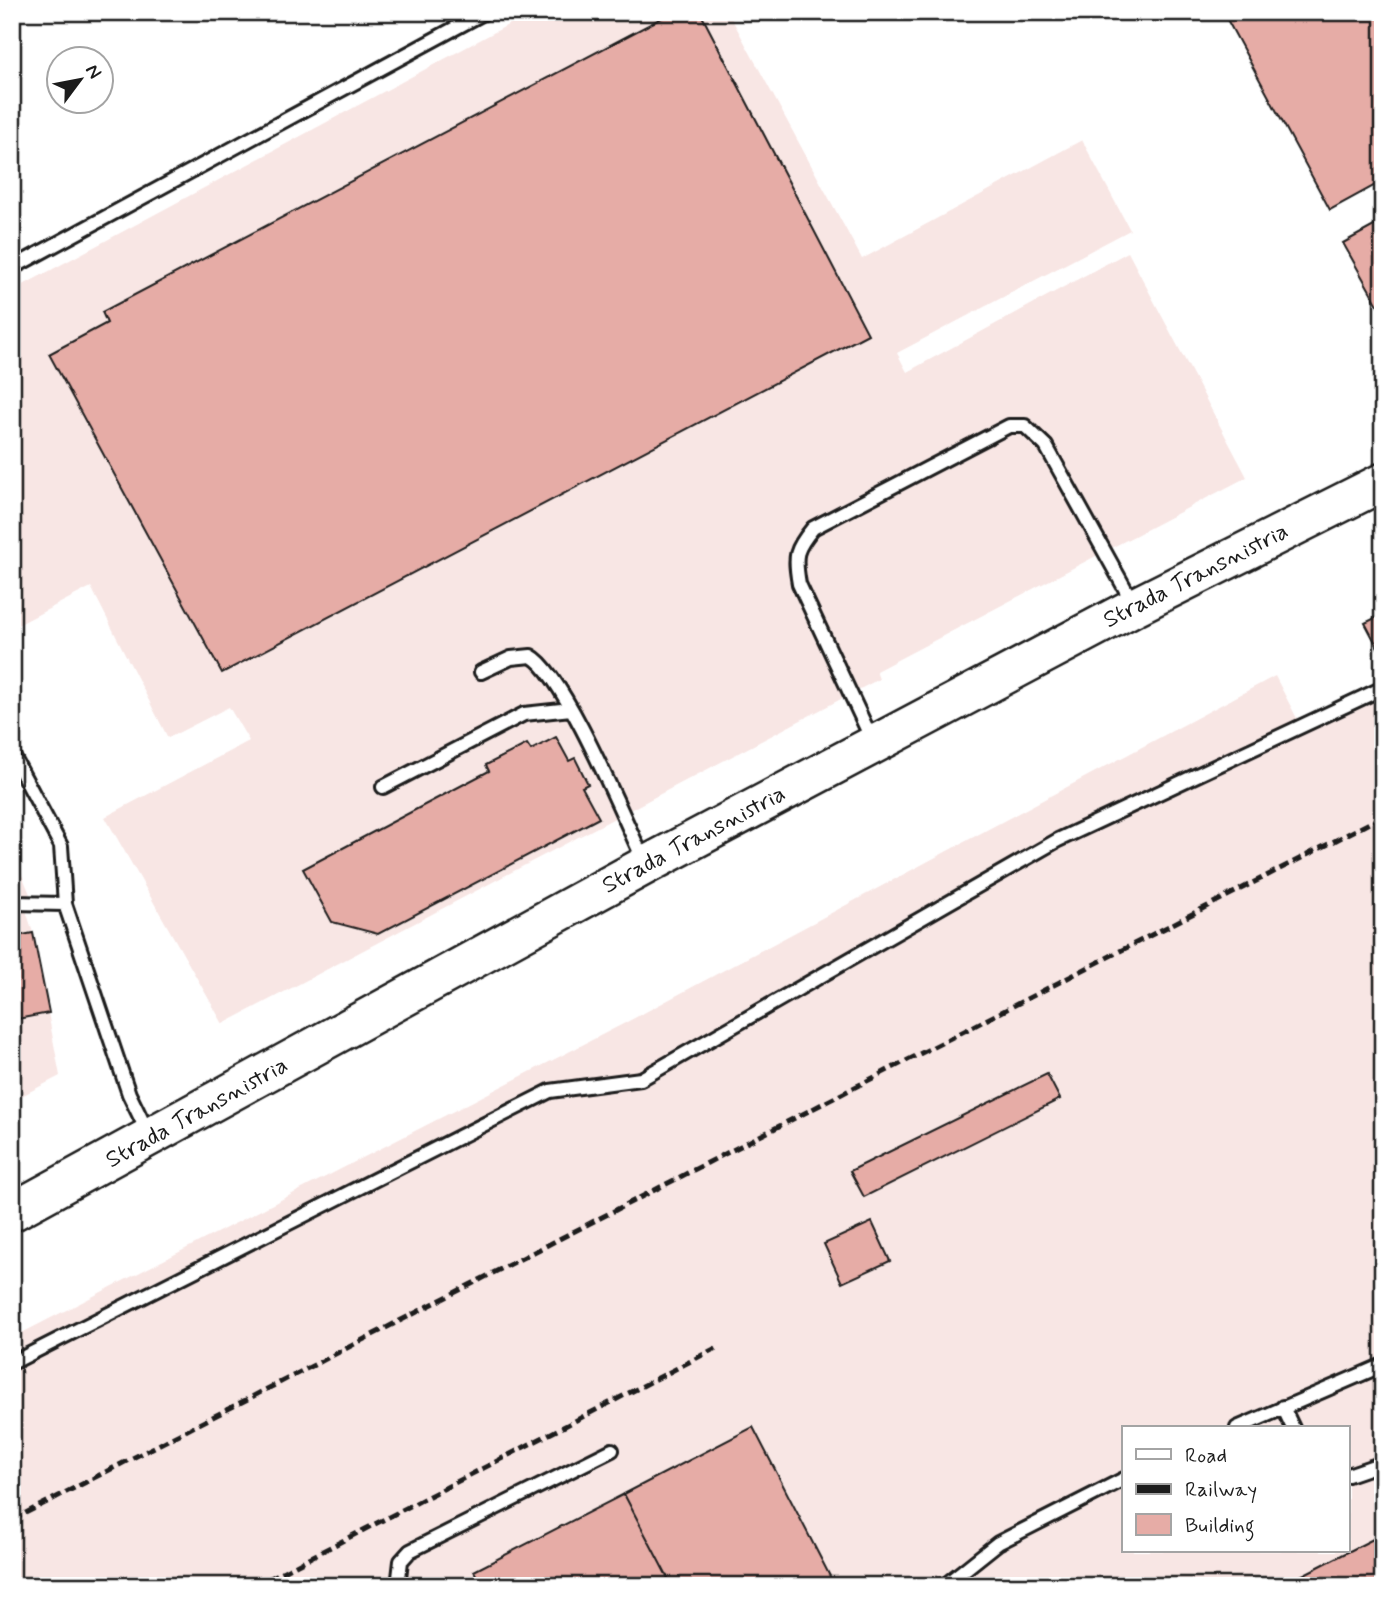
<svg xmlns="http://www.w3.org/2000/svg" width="1395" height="1598" font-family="Mynerve,sans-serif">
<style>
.built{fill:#f8e6e4;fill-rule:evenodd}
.building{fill:#e6aca6;stroke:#1c1c1c;stroke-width:2}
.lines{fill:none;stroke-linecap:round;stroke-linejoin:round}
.lane-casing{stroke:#1c1c1c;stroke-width:18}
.secondary-casing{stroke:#1c1c1c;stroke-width:42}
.lane{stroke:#fff;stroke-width:12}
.secondary{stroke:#fff;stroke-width:37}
.rail{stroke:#1c1c1c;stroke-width:5;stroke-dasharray:10 5;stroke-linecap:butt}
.labels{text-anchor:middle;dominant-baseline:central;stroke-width:7;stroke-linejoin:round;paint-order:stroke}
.street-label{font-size:24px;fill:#1c1c1c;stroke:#fff}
</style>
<rect width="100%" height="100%" fill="#fff"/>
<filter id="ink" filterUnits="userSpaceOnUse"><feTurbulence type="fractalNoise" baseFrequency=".0143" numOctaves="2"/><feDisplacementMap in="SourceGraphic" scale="14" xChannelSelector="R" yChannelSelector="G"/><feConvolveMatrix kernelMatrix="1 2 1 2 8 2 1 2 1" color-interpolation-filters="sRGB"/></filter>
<g filter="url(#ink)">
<path class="built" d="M532 12H728L862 259 1082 140 1130 230 897 353 907 372 1128 252 1247 477 876 671 879 679 223 1024 105 817 249 741 229 707 168 738 91 587 12 628V291Z
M1275 676 1302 728 1383 694V1586H12V1338L625 1023ZM1124 1428H1348V1551H1124Z
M12 851 30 894 22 897 33 933 60 1076 12 1101Z"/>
<path class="building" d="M673 12H700L868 334 222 673 49 354 107 323 102 312Z
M1223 12H1383V181L1330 210Z
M1383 221V314L1343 243Z
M1383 614V657L1365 623Z
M556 737 569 761 575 758 588 784 582 787 599 818 378 934 332 922 303 869 489 771 486 765 527 744 531 750Z
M33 933 49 1013 12 1020V937Z
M1047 1074 1060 1099 864 1197 850 1171Z
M872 1222 890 1261 842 1283 824 1244Z
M753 1427 835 1586H672L624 1494Z
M624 1494 672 1586H482L474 1571Z
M1383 1534V1586H1281Z"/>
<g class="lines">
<g class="lane-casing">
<path id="lane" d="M12 268 485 12
M481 672 511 658 531 656C564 673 625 821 644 861
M873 742 799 584C794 555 795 550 813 528L1009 426H1025L1046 446 1133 603
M12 754 61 846 65 904 129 1094 149 1135
M383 787 524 714 571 709
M12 903 65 904
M12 1363 550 1091 641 1079 1058 840 1383 688
M1283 1407 1293 1428
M1237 1428 1383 1365
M1348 1475 1383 1463
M398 1586 401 1561 410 1551 612 1450
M944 1586 998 1543 1124 1479"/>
</g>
<g class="secondary-casing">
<path id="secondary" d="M12 1212 646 865 1134 607 1383 482"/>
</g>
<use href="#lane" class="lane"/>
<use href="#secondary" class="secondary"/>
<path class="rail" d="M12 1520 1383 816
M255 1586 716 1348"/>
</g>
</g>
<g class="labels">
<g class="street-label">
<text transform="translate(1196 576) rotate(-27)">Strada Transnistria</text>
<text transform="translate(694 840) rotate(-28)">Strada Transnistria</text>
<text transform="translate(197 1113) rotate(-29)">Strada Transnistria</text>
</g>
</g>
<rect width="1395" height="1598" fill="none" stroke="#fff" stroke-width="42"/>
<rect x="21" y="21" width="1353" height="1556" fill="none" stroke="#1c1c1c" stroke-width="2.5" filter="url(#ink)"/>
<rect x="1122" y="1426" width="228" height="126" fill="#ffffff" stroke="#a4a4a4" stroke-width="2"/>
<rect x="1136" y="1449" width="35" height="10" fill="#ffffff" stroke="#a4a4a4" stroke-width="2"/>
<text x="1185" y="1462" font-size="21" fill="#1c1c1c">Road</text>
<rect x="1136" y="1484" width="35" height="10" fill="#1c1c1c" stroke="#a4a4a4" stroke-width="2"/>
<text x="1185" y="1496" font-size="21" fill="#1c1c1c">Railway</text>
<rect x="1136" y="1514" width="35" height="21" fill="#e6aca6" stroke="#a4a4a4" stroke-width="2"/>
<text x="1185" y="1532" font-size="21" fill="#1c1c1c">Building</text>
<g transform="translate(80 80) rotate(58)"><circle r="33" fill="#ffffff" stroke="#a4a4a4" stroke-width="2"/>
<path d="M0-5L12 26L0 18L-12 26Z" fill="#1c1c1c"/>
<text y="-10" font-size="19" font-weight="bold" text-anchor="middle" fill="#1c1c1c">N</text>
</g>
</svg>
